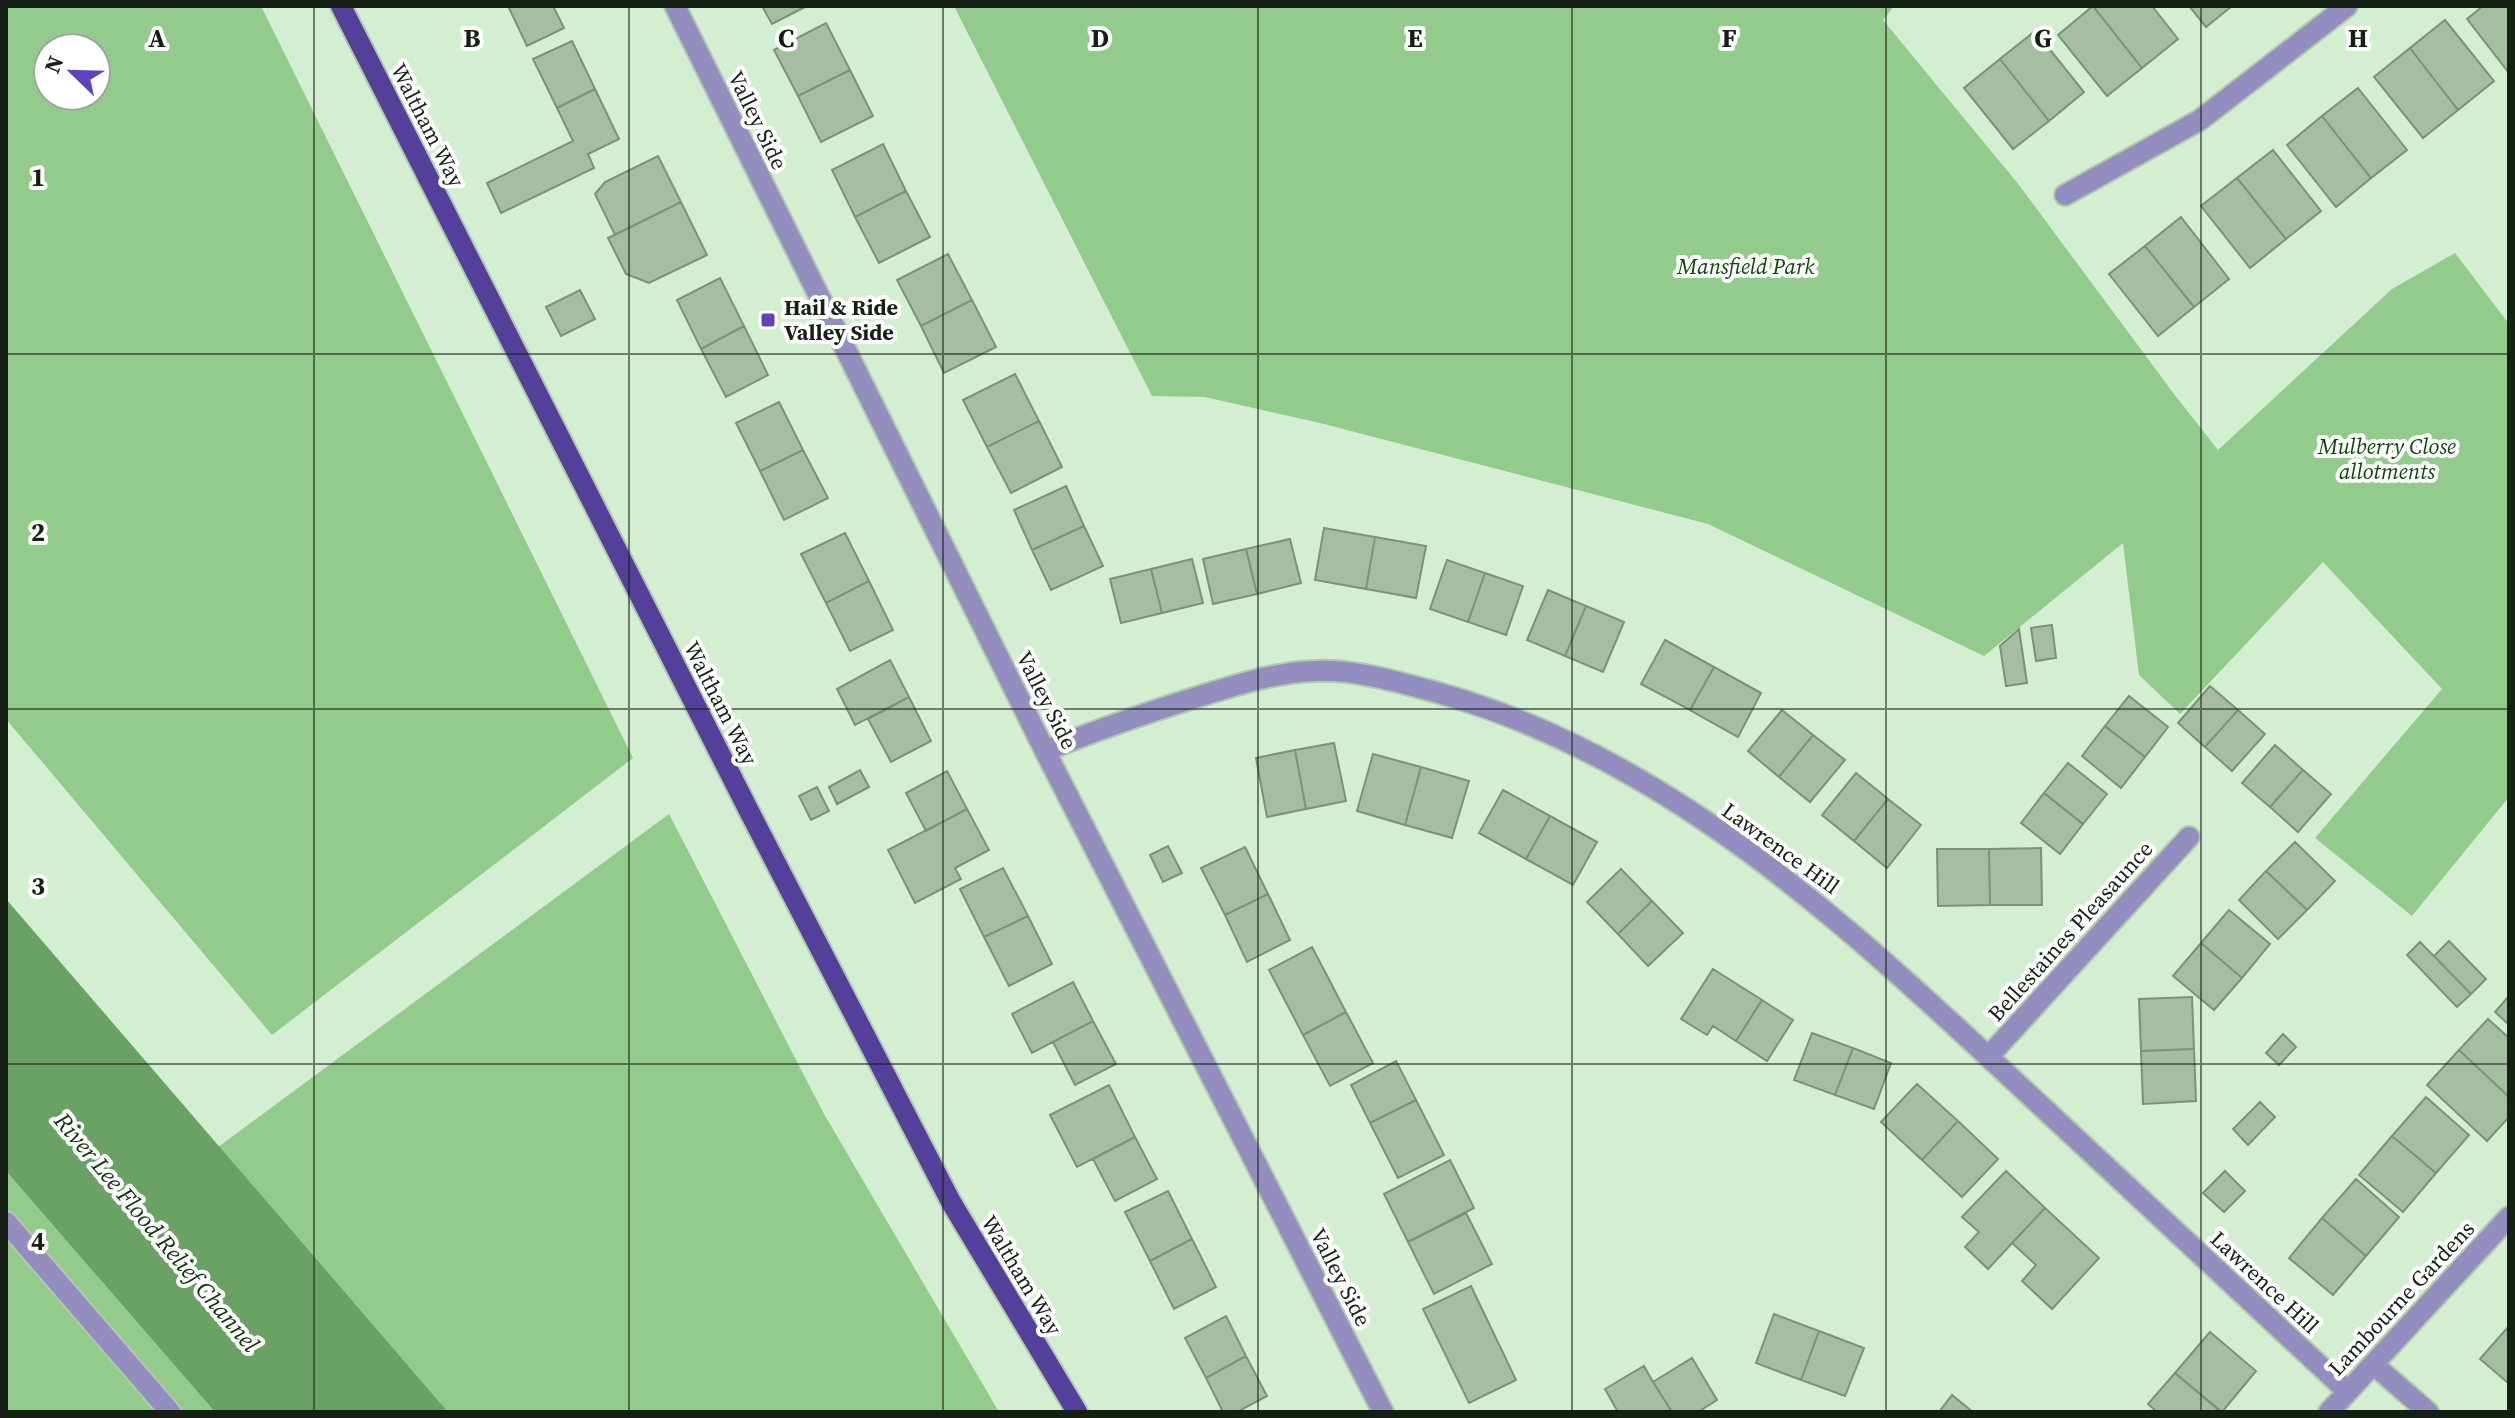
<svg xmlns="http://www.w3.org/2000/svg" width="2515" height="1418" font-family="'Source Serif 4',serif">
<style>
.green{fill:#92cb8c;fill-rule:evenodd}
.water{fill:#6aa165}
.building{fill:#a5bea2;stroke:#7b9278;stroke-width:2}
.lines{fill:none;stroke-linecap:round;stroke-linejoin:round}
.minor-casing{stroke:#b2c9af;stroke-width:24}
.major-casing{stroke:#b2c9af;stroke-width:24}
.minor{stroke:#938dc0;stroke-width:20}
.major{stroke:#54409a;stroke-width:20}
.grid{fill:none;stroke:#151f14;stroke-width:2;stroke-opacity:0.55}
.poi-dot{fill:#6042ba;stroke:#fff;stroke-width:3}
.labels{text-anchor:middle;dominant-baseline:central;stroke-width:8;stroke-linejoin:round;paint-order:stroke}
.street-label{font-size:22px;fill:#151f14;stroke:#fff}
.park-label{font-size:22px;font-style:italic;fill:#0c4709;stroke:#fff}
.poi-label{font-size:22px;font-weight:bold;fill:#151f14;stroke:#fff;text-anchor:start}
.water-label{font-size:24px;font-style:italic;fill:#0c3409;stroke:#fff}
.grid-label{font-size:26px;text-anchor:middle;font-weight:bold;fill:#151f14;stroke:#fff;stroke-width:8;stroke-linejoin:round;paint-order:stroke}
</style>
<rect width="100%" height="100%" fill="#d4eed1"/>
<path class="green" d="M6 6H261L633 758 272 1035 6 719ZM96 48V96H48V48Z
M954 6H1894L1883 20 2019 185 2174 394 2218 450 2392 289 2455 253 2509 324V797L2412 916 2315 838 2442 689 2323 562 2180 714 2139 675 2123 543 1984 656 1708 524 1320 423 1205 397 1152 396Z
M669 814 824 1114 999 1412H448L218 1147Z
M6 1171 215 1412H6Z"/>
<path class="water" d="M6 899 448 1412H215L6 1171Z"/>
<path class="building" d="M508 6H553L564 28 527 46Z
M762 6H807L772 24Z
M2093 6H2152L2178 39 2142 68Z
M2093 6 2142 68 2107 96 2058 35Z
M2189 6H2232L2206 27Z
M2483 6H2509V73L2467 19Z
M2445 20 2494 81 2458 110 2410 48Z
M826 23 850 70 798 96 774 50Z
M2035 31 2084 92 2049 121 2000 59Z
M572 41 595 89 557 108 533 59Z
M2410 48 2458 110 2423 138 2374 77Z
M2000 59 2049 121 2013 149 1964 88Z
M850 70 873 116 821 142 798 96Z
M2358 88 2407 150 2371 178 2322 116Z
M595 89 619 139 588 154 594 168 501 213 487 183 573 141 557 108Z
M2322 116 2371 178 2336 207 2287 145Z
M883 144 906 191 855 217 832 170Z
M2273 150 2321 211 2286 239 2237 178Z
M658 156 681 202 615 235 595 194 605 182Z
M2237 178 2286 239 2250 268 2201 206Z
M906 191 930 237 879 263 855 217Z
M681 202 707 255 649 283 626 274 608 238Z
M2181 217 2229 279 2194 307 2145 246Z
M2145 246 2194 307 2158 336 2109 274Z
M948 254 972 300 921 326 897 280Z
M720 278 744 326 701 349 677 300Z
M580 290 595 319 561 336 546 307Z
M972 300 996 347 944 373 921 326Z
M744 326 768 375 726 397 701 349Z
M1015 374 1039 421 987 447 963 400Z
M779 402 803 450 760 471 736 423Z
M1039 421 1062 467 1011 493 987 447Z
M803 450 828 498 784 520 760 471Z
M1066 486 1084 526 1032 550 1014 510Z
M1084 526 1103 566 1051 590 1032 550Z
M1324 528 1375 537 1366 589 1315 580Z
M845 533 869 581 826 603 801 554Z
M1375 537 1426 546 1416 598 1366 589Z
M1290 539 1301 583 1257 594 1246 549Z
M1246 549 1257 594 1213 604 1203 559Z
M1192 559 1203 603 1162 613 1151 569Z
M1447 560 1485 573 1468 622 1430 609Z
M1151 569 1162 613 1121 623 1110 579Z
M1485 573 1523 586 1506 635 1468 622Z
M869 581 893 630 850 651 826 603Z
M1548 590 1586 606 1565 656 1527 640Z
M1586 606 1624 622 1603 672 1565 656Z
M2052 625 2056 658 2036 661 2031 628Z
M2019 629 2027 683 2006 686 2000 646Z
M1665 640 1714 667 1690 710 1641 684Z
M890 660 909 697 855 725 837 689Z
M1714 667 1761 693 1738 737 1690 710Z
M2210 686 2238 710 2205 747 2178 723Z
M2129 696 2168 727 2145 757 2105 726Z
M909 697 931 741 891 762 868 719Z
M1782 710 1813 735 1779 777 1748 751Z
M2238 710 2265 734 2232 771 2205 747Z
M2105 726 2145 757 2121 788 2082 756Z
M1813 735 1845 760 1810 802 1779 777Z
M1334 743 1346 801 1306 809 1295 750Z
M2275 745 2303 770 2270 807 2242 783Z
M1295 750 1306 809 1267 817 1256 758Z
M1373 754 1421 767 1405 825 1357 811Z
M2068 763 2107 794 2083 824 2044 793Z
M1421 767 1469 781 1452 838 1405 825Z
M860 770 869 787 837 804 829 787Z
M2303 770 2331 794 2298 832 2270 807Z
M947 771 967 809 926 831 906 793Z
M1856 773 1888 799 1854 841 1822 815Z
M817 787 829 811 811 820 799 796Z
M1503 790 1550 816 1526 859 1479 833Z
M2044 793 2083 824 2060 854 2021 823Z
M1888 799 1921 825 1887 868 1854 841Z
M967 809 989 850 955 868 961 879 915 903 888 850Z
M1550 816 1597 842 1573 885 1526 859Z
M2295 842 2335 881 2307 910 2266 871Z
M1168 846 1182 873 1163 882 1150 855Z
M1245 847 1268 894 1225 915 1201 868Z
M2041 848 2042 905H1990L1989 849Z
M1937 849H1989L1990 905 1938 906Z
M1003 868 1028 916 984 937 960 889Z
M1621 869 1652 901 1618 934 1587 902Z
M2266 871 2307 910 2278 939 2239 900Z
M1268 894 1290 940 1247 962 1225 915Z
M1652 901 1683 933 1648 966 1618 934Z
M2229 910 2270 944 2242 978 2201 943Z
M1028 916 1052 964 1009 986 984 937Z
M2449 941 2486 979 2471 994 2434 956Z
M2420 942 2471 994 2457 1007 2407 955Z
M2201 943 2242 978 2214 1010 2173 976Z
M1312 947 1346 1012 1303 1035 1269 970Z
M1713 969 1762 1000 1736 1041 1713 1026 1707 1035 1681 1019Z
M1073 982 1093 1021 1032 1053 1012 1014Z
M2509 996V1025L2495 1012Z
M2192 997 2194 1049 2141 1051 2139 999Z
M1762 1000 1793 1020 1767 1061 1736 1041Z
M1346 1012 1373 1063 1330 1086 1303 1035Z
M2488 1019 2509 1038V1097L2459 1050Z
M1093 1021 1116 1064 1075 1085 1053 1042Z
M1812 1033 1853 1048 1835 1095 1794 1080Z
M2283 1034 2296 1047 2279 1065 2266 1053Z
M1853 1048 1891 1063 1874 1109 1835 1095Z
M2194 1049 2196 1101 2143 1104 2141 1051Z
M2459 1050 2509 1097V1117L2487 1141 2427 1085Z
M1396 1061 1416 1100 1370 1123 1351 1085Z
M1917 1084 1958 1121 1922 1160 1881 1122Z
M1109 1085 1135 1137 1077 1167 1050 1115Z
M2426 1097 2469 1135 2436 1173 2392 1136Z
M1416 1100 1444 1155 1398 1178 1370 1123Z
M2260 1102 2275 1117 2248 1145 2233 1129Z
M1958 1121 1998 1159 1962 1197 1922 1160Z
M2392 1136 2436 1173 2403 1212 2359 1175Z
M1135 1137 1157 1179 1115 1201 1093 1159Z
M1450 1160 1474 1208 1408 1242 1384 1194Z
M2006 1171 2045 1208 1988 1269 1965 1247 1979 1232 1962 1217Z
M2225 1171 2245 1191 2224 1212 2203 1193Z
M2356 1179 2399 1217 2366 1256 2322 1218Z
M1168 1191 1192 1239 1150 1261 1125 1212Z
M2045 1208 2099 1258 2052 1309 2022 1281 2036 1265 2012 1243Z
M1466 1213 1492 1264 1434 1294 1408 1242Z
M2322 1218 2366 1256 2333 1295 2289 1258Z
M1192 1239 1216 1287 1174 1309 1150 1261Z
M1471 1286 1516 1380 1469 1403 1423 1309Z
M1774 1314 1819 1331 1801 1380 1756 1363Z
M1226 1316 1246 1356 1206 1378 1185 1338Z
M2509 1326V1382L2508 1383 2480 1359Z
M1819 1331 1864 1348 1845 1396 1801 1380Z
M2210 1332 2256 1371 2222 1412 2175 1373Z
M1246 1356 1267 1396 1237 1412H1223L1206 1378Z
M1692 1358 1717 1400 1698 1412H1672L1653 1382Z
M1644 1366 1653 1382 1672 1412H1618L1605 1389Z
M2175 1373 2221 1412H2157L2148 1404Z
M1952 1395 1973 1412H1939Z"/>
<g class="lines">
<g class="minor-casing">
<path id="minor" d="M675 6 1045 751 1383 1412
M2065 195 2200 120 2347 6
M1045 751C1094 731 1143 714 1194 698 1233 686 1274 672 1316 671 1355 669 1402 683 1439 693 1685 762 1872 949 2054 1118 2152 1209 2249 1300 2347 1391
M1988 1057 2189 837
M6 1222 170 1412
M2373 1364 2428 1412
M2329 1412 2509 1217"/>
</g>
<g class="major-casing">
<path id="major" d="M341 6 749 811 951 1202 1077 1412"/>
</g>
<use href="#minor" class="minor"/>
<use href="#major" class="major"/>
</g>
<path class="grid" d="M314 6V1412M629 6V1412M943 6V1412M1258 6V1412M1572 6V1412M1886 6V1412M2201 6V1412M6 354H2509M6 709H2509M6 1064H2509"/>
<rect class="poi-dot" x="760" y="312" width="16" height="16" rx="4"/>
<g class="labels">
<g class="street-label">
<text transform="translate(758 120) rotate(64)">Valley Side</text>
<text transform="translate(428 125) rotate(63)">Waltham Way</text>
<text transform="translate(1047 700) rotate(63)">Valley Side</text>
<text transform="translate(721 703) rotate(63)">Waltham Way</text>
<text transform="translate(1781 848) rotate(36)">Lawrence Hill</text>
<text transform="translate(2070 931) rotate(-48)">Bellestaines Pleasaunce</text>
<text transform="translate(1022 1275) rotate(59)">Waltham Way</text>
<text transform="translate(1341 1277) rotate(63)">Valley Side</text>
<text transform="translate(2265 1282) rotate(43)">Lawrence Hill</text>
<text transform="translate(2401 1298) rotate(-47)">Lambourne Gardens</text>
</g>
<g class="park-label">
<text x="1746" y="266">Mansfield Park</text>
<text x="2387" y="446">Mulberry Close<tspan x="2387" dy="25">allotments</tspan></text>
</g>
<g class="poi-label">
<text x="784" y="307">Hail &amp; Ride<tspan x="784" dy="25">Valley Side</tspan></text>
</g>
<g class="water-label">
<text transform="translate(157 1232) rotate(50)">River Lee Flood Relief Channel</text>
</g>
</g>
<g class="grid-label">
<text x="157" y="47">A</text>
<text x="472" y="47">B</text>
<text x="786" y="47">C</text>
<text x="1100" y="47">D</text>
<text x="1415" y="47">E</text>
<text x="1729" y="47">F</text>
<text x="2043" y="47">G</text>
<text x="2358" y="47">H</text>
<text x="38" y="186">1</text>
<text x="38" y="541">2</text>
<text x="38" y="895">3</text>
<text x="38" y="1250">4</text>
</g>
<rect width="2515" height="1418" fill="none" stroke="#151f14" stroke-width="16"/>
<g transform="translate(72 72) rotate(293)"><circle r="38" fill="#ffffff" stroke="#a1a5a1" stroke-width="2"/>
<path d="M0-6L14 30L0 20L-14 30Z" fill="#6042ba"/>
<text y="-12" font-size="22" font-weight="bold" text-anchor="middle" fill="#151f14">N</text>
</g>
</svg>
